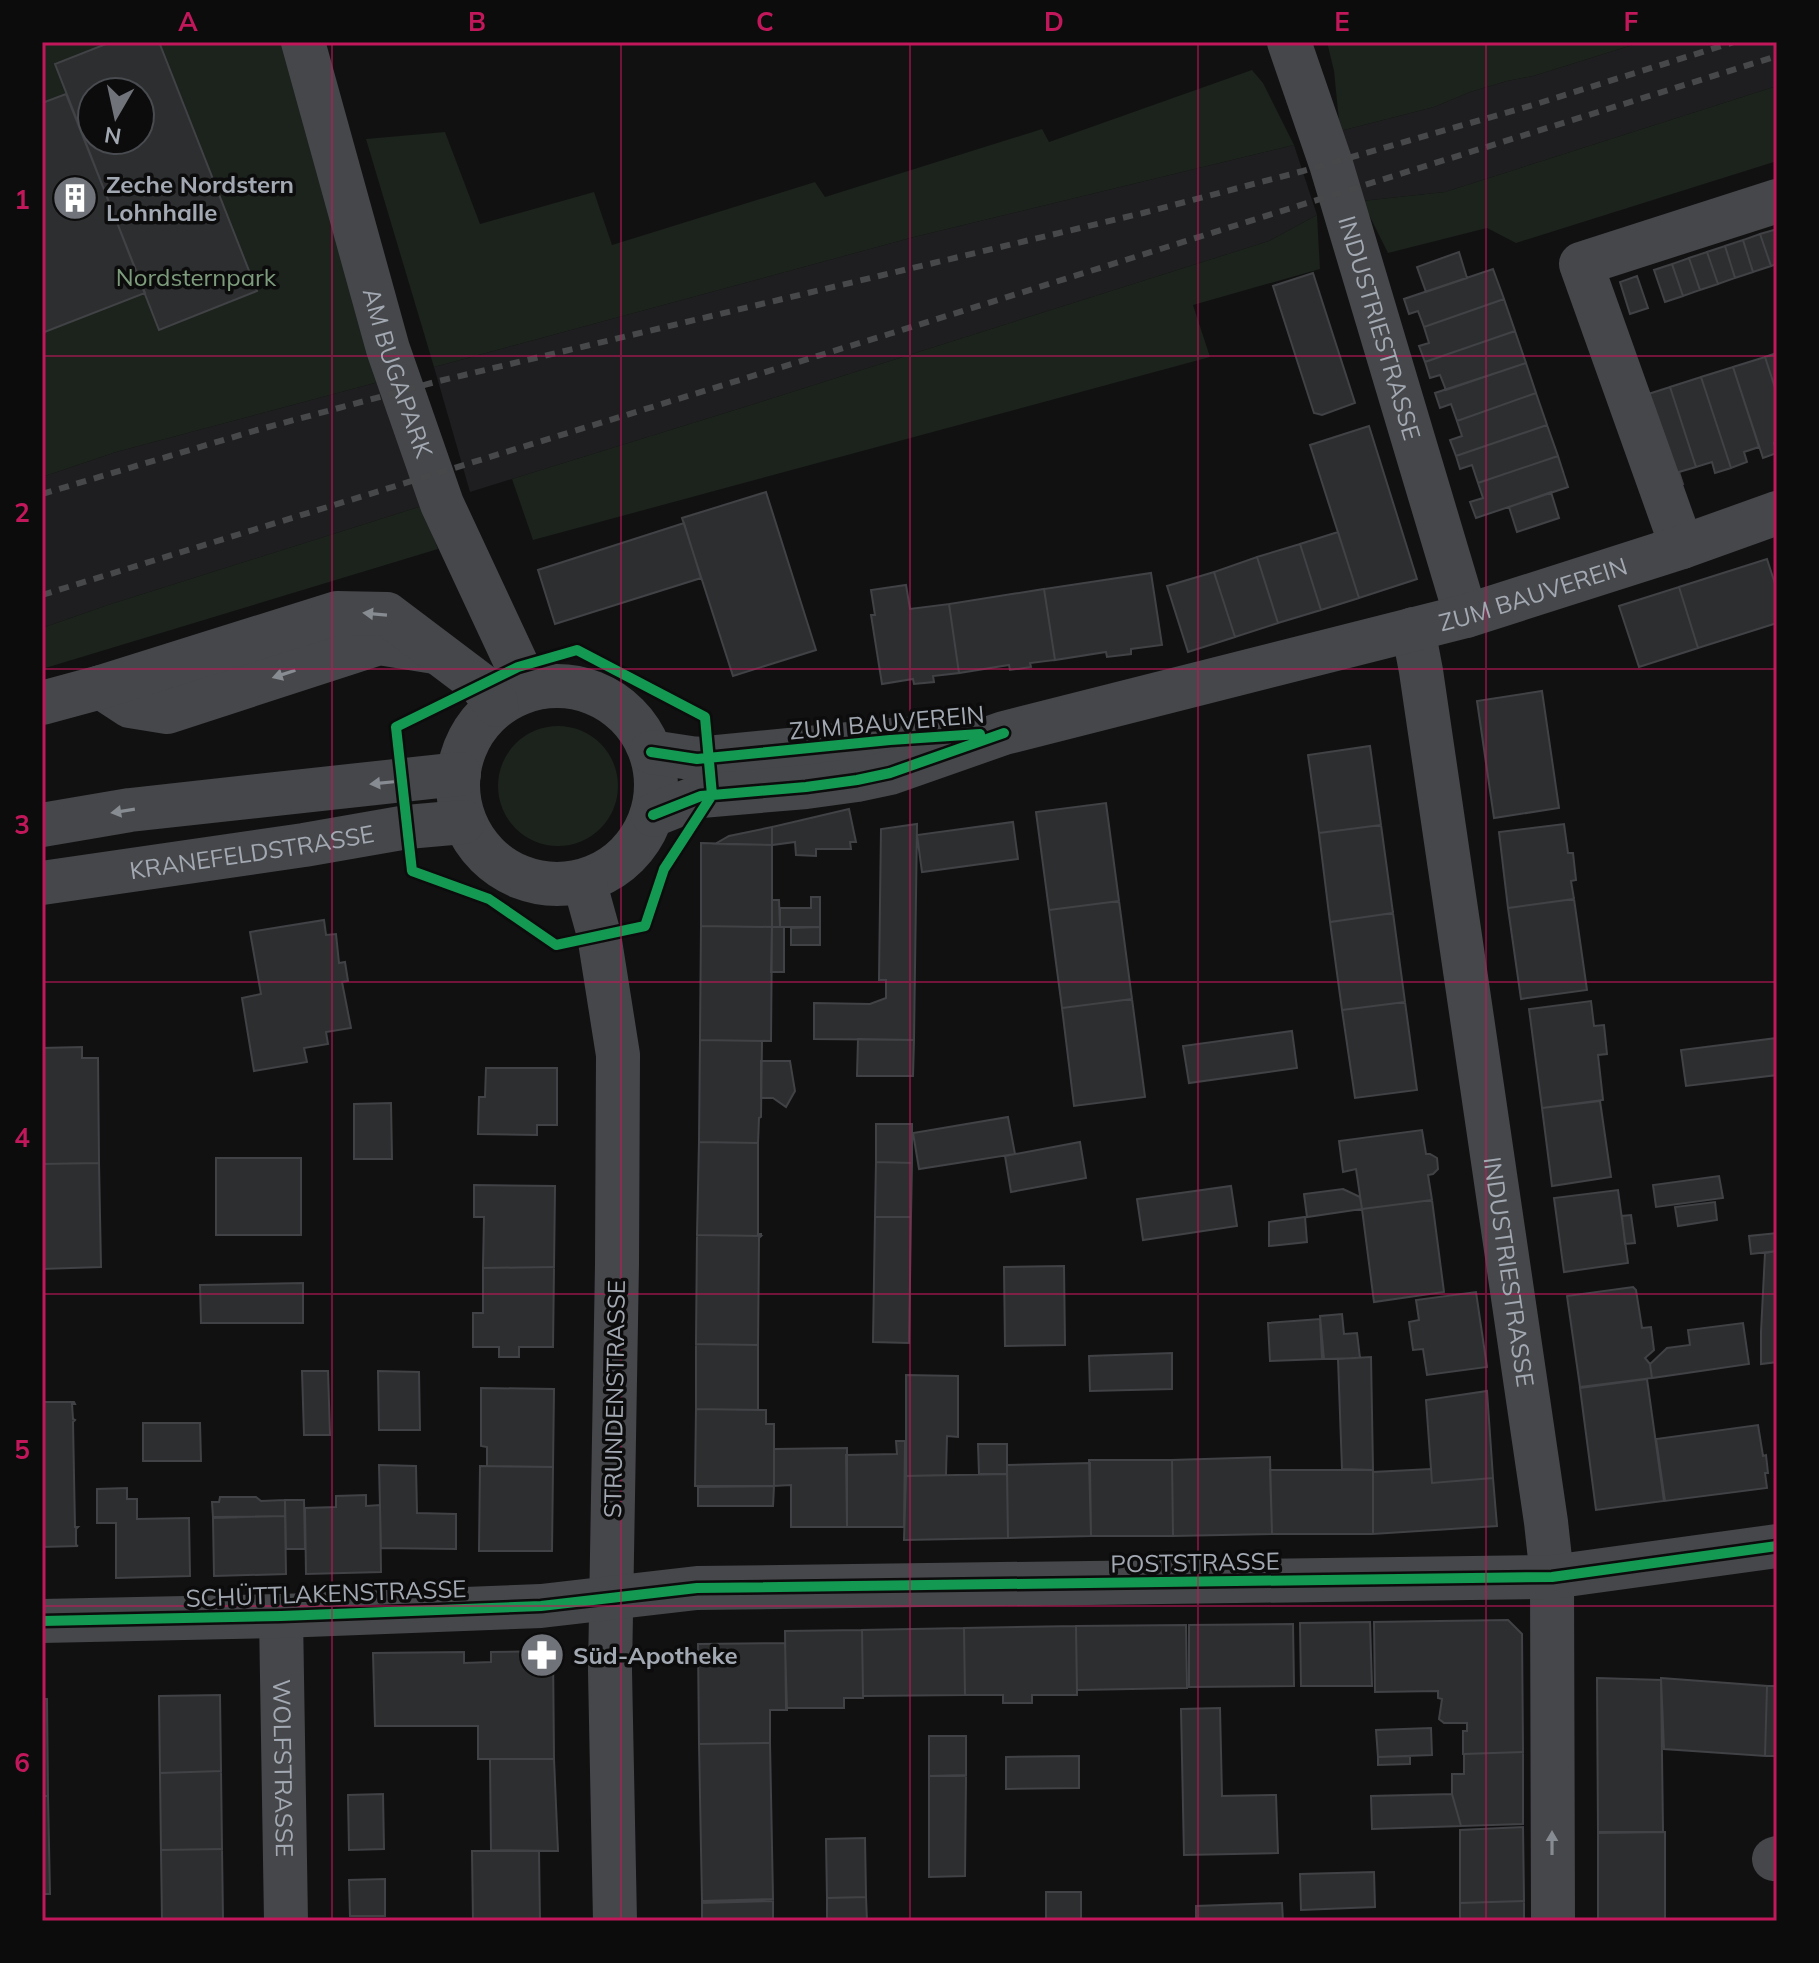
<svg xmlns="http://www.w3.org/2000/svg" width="1819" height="1963" font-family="Mulish,sans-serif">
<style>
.built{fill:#1e1e20}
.green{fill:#1c221c;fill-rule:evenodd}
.building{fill:#2d2e2f;stroke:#414245;stroke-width:2;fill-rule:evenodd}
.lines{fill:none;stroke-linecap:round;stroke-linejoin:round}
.minor{stroke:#46474a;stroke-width:44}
.rail{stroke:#46484a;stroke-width:6;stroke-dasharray:10 8;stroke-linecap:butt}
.cycleway-casing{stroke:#0c0c0d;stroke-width:15}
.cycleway{stroke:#139951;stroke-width:10}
.oneway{fill:#878c93}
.grid{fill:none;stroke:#c2185b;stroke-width:2;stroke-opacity:0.55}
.labels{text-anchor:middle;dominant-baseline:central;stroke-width:7;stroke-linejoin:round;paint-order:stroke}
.poi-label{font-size:24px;font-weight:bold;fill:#a3a9b2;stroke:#0c0c0d;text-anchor:start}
.park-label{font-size:24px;fill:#7d9c7c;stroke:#0c0c0d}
.street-label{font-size:24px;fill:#a3a9b2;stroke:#0c0c0d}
.neatline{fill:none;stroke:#c2185b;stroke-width:3}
.grid-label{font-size:26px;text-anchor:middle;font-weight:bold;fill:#c2185b}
</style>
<rect width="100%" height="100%" fill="#111112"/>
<path class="built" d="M1642 42H1777V86L1445 192 1362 201 1340 131 1434 107 1470 92 1507 81 1533 76Z
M1294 145 1317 215 1269 241 751 405 470 492 434 367 914 237Z
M386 380 422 506 108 605 42 628V477L116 452Z"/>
<path class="green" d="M42 42H286L386 380 116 452 42 477ZM92 92H140V140H92Z
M1327 42H1642L1533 76 1507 81 1470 92 1434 107 1340 131 1334 71Z
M1252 70 1263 83 1294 145 914 237 434 367 366 139 445 132 480 224 594 192 612 245 815 182 825 197 1042 129 1049 142Z
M1777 86V161L1516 243 1487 228 1388 253 1362 201 1445 192Z
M1317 215 1320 269 1193 305 1210 357 533 540 512 479 751 405 1269 241Z
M422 506 438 549 42 669V628L108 605Z
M498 786a60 60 0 1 1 120 0a60 60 0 1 1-120 0Z"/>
<path class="building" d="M111 42H159L257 291 159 330 55 64ZM92 92H140V140H92Z
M66 94 145 293 42 333V103Z
M1777 229V264L1771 266 1760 234Z
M1760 234 1771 266 1753 272 1743 240Z
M1743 240 1753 272 1735 278 1725 246Z
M1725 246 1735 278 1718 284 1707 252Z
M1459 252 1467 278 1426 292 1417 267Z
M1707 252 1718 284 1700 290 1689 258Z
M1689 258 1700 290 1683 296 1672 264Z
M1672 264 1683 296 1665 302 1654 270Z
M1493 269 1504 299 1424 327 1418 311 1409 314 1404 299Z
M1313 273 1355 403 1322 415 1314 413 1273 286Z
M1637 276 1648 308 1630 314 1620 282Z
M1504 299 1515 331 1425 362 1419 346 1429 343 1424 327Z
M1515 331 1526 363 1446 390 1440 375 1430 378 1425 362Z
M1777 353V394L1765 357Z
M1765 357 1777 394V442L1774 443 1777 453 1763 458 1733 367Z
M1526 363 1536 393 1457 421 1451 404 1440 408 1435 393Z
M1733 367 1759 447 1744 452 1747 462 1731 468 1701 377Z
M1701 377 1731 468 1715 473 1712 462 1696 467 1670 387Z
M1670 387 1696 467 1679 472 1683 484 1668 489 1639 397Z
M1536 393 1547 425 1456 456 1450 440 1462 436 1457 421Z
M1547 425 1558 456 1478 483 1472 465 1460 469 1456 456Z
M1369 426 1417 579 1359 598 1310 445Z
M1558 456 1568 487 1476 518 1470 502 1483 498 1478 483Z
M766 492 816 650 733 676 682 518Z
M1551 492 1559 518 1517 532 1509 507Z
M684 523 701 578 555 624 538 570Z
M1338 532 1359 598 1321 610 1300 544Z
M1300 544 1321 610 1278 623 1257 557Z
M1257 557 1278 623 1235 637 1214 572Z
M1767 559 1777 590V623L1698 648 1679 587Z
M1214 572 1235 637 1188 652 1167 586Z
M1151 573 1162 645 1131 649V654L1107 657 1106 652 1055 660 1044 589Z
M906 585 910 609 949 604 959 673 933 676 934 682 914 684 913 679 882 684 871 615H875L871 590Z
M1679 587 1698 648 1639 667 1619 606Z
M1044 589 1055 660 1030 663 1031 667 1010 670 1009 665 959 673 949 604Z
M1542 691 1559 808 1494 818 1477 701Z
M1370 746 1381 825 1319 833 1308 755Z
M1106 803 1119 901 1049 910 1036 812Z
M849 809 856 842H850L851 849H816V856L796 855 795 842 772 845V827Z
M1013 822 1018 859 922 872 917 835Z
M917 824 914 1040 814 1039V1003L870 1004 886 998V980H879L881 829Z
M1564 824 1568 853H1573L1576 880 1571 881 1574 899 1508 908 1499 832Z
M1381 825 1393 913 1330 922 1319 833Z
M772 827V845L715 844 729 836Z
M701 843 772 845V927L701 926Z
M811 897H820V927H780V908H811Z
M1574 899 1587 990 1521 999 1508 908Z
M772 900H779L780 927H772Z
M1119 901 1132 999 1062 1008 1049 910Z
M1393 913 1405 1002 1342 1010 1330 922Z
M324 920 326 935 336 934 339 963 345 962 348 981 342 982 351 1028 326 1032 328 1044 304 1048 307 1062 254 1071 242 998 261 994 250 932Z
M701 926 772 927 771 1041 700 1040Z
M772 927H784V972H771Z
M820 927V945H791V928Z
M1132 999 1145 1097 1074 1106 1062 1008Z
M1591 1001 1594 1026 1604 1025 1607 1054 1598 1055 1603 1100 1542 1108 1529 1009Z
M1405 1002 1417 1090 1355 1098 1342 1010Z
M1292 1031 1297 1068 1189 1083 1183 1046Z
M1777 1038V1075L1686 1086 1681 1050Z
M858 1039 914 1040 913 1076H857Z
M700 1040 762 1041 761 1117 759 1118 758 1143 699 1142Z
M82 1047V1058H98L99 1163 42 1164V1048Z
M761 1061H790L795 1091 786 1107 773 1098H761Z
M486 1068H557V1125H537V1135L478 1134 479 1097H485Z
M1600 1101 1611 1177 1552 1186 1542 1108Z
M391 1103 392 1159H354V1104Z
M1008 1117 1015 1154 919 1169 913 1133Z
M876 1124H912V1163L876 1162Z
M1422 1130 1426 1154H1430L1437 1158 1438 1169 1433 1174 1428 1175 1432 1200 1362 1209 1356 1169 1343 1172 1339 1141Z
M699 1142 758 1143V1234H761V1236L697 1235Z
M1080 1142 1086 1178 1011 1192 1005 1156Z
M216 1158H301V1235H216Z
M876 1162 912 1163 911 1217H875Z
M99 1163 101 1267 42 1269V1164Z
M1719 1176 1723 1198 1656 1207 1653 1185Z
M474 1185 555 1186 554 1267 483 1268 484 1217H474Z
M1231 1186 1237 1226 1143 1240 1137 1199Z
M1343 1189 1360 1197 1362 1209 1307 1217 1304 1194Z
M1618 1190 1628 1263 1564 1272 1554 1198Z
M1432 1200 1444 1292 1374 1302 1362 1209Z
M1715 1202 1717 1220 1678 1226 1675 1207Z
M1631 1215 1635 1243 1625 1244 1622 1216Z
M875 1217H911L909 1343 873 1342Z
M1305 1217 1307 1242 1269 1246V1222Z
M1777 1233V1251L1751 1254 1749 1236Z
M697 1235 761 1236 759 1238 758 1345 696 1344Z
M1777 1251V1362L1761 1364V1332L1765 1253Z
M1064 1266 1065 1345 1005 1346 1004 1267Z
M554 1267 553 1347H519V1357H499V1347H473V1313H483V1268Z
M303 1283V1323H201L200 1285Z
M1633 1287 1636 1290 1642 1328 1651 1327 1654 1350 1645 1358 1650 1364 1652 1378 1580 1387 1567 1296Z
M1476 1292 1487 1367 1427 1375 1423 1349 1413 1350 1409 1322 1419 1320 1416 1300Z
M1342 1314 1344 1334 1357 1333 1360 1358 1324 1359 1320 1316Z
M1320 1319 1322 1359 1270 1361 1268 1323Z
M1743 1323 1749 1364 1652 1378 1650 1364 1667 1348 1690 1345 1688 1330Z
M696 1344 758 1345V1410L696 1409Z
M1172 1353V1389L1090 1391 1089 1356Z
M1371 1357 1373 1470 1342 1469 1338 1359Z
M302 1371H328L330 1435H304Z
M378 1371 419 1372 420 1430H379Z
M906 1375 958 1376V1437L947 1436 946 1475 906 1476Z
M1647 1379 1664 1501 1596 1510 1580 1388Z
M481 1388 554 1389 553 1467 487 1466V1447L481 1446Z
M1487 1391 1493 1478 1432 1483 1426 1400Z
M42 1402H74L75 1404H72L73 1419 75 1420 73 1422 74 1476 75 1527H78L76 1529V1545L78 1546 42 1547Z
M696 1409 766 1410V1424H774V1486H695Z
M143 1423H200L201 1461H143Z
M1758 1425 1763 1456 1766 1455 1768 1473H1765L1767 1488 1665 1501 1656 1439Z
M896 1441H905L904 1527H847L846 1455 897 1454Z
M978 1444H1007V1474H979Z
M847 1448V1527H791V1485L774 1486V1449Z
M1270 1457 1272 1534 1173 1536 1172 1460Z
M1089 1460H1172L1173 1536H1091Z
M1090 1463 1091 1536 1008 1538 1007 1465Z
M379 1465 416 1466 417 1513 456 1514V1549L381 1548Z
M480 1466 553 1467 552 1551H479Z
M1431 1469 1432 1483 1493 1478 1497 1526 1373 1534V1472Z
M1270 1470H1373V1534H1272Z
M1007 1474 1008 1538 904 1540 906 1476Z
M774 1486 773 1506H698V1487Z
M127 1488V1499H137V1519L189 1518 190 1576 116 1578V1523H97V1489Z
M366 1495V1506L380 1505 381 1572 306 1574 305 1508 336 1507V1496Z
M220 1497H256L261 1501 285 1500V1516L213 1517 212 1502H219Z
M285 1500H304L305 1549H286Z
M285 1516 286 1574 214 1576 213 1518Z
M1508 1620 1522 1634 1523 1752 1463 1754V1731H1467V1723H1444L1439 1719 1442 1699 1438 1698V1691L1375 1692 1374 1622Z
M1370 1622 1372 1686H1301L1300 1623Z
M1293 1624 1294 1686 1189 1687V1625Z
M1186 1625 1187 1688 1077 1690 1076 1626Z
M1076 1626 1077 1695H1032V1703H1003V1695H965L964 1628Z
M964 1628 965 1695 863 1696 862 1630Z
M862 1630 863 1698H844V1708H786L785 1631Z
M785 1643 787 1710H770V1743L699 1744 698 1644Z
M553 1651 554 1759H478V1726H375L373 1653 464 1652V1663L491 1662V1652Z
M1597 1678 1661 1680 1663 1832H1598Z
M1661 1678 1767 1686 1765 1756 1664 1749Z
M1767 1686H1777V1756H1765Z
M220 1695 221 1771 160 1773 159 1696Z
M42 1699H47L48 1796H42Z
M1220 1708 1222 1796 1276 1795 1278 1853 1184 1855 1181 1709Z
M1431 1728 1432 1755 1378 1757 1376 1730Z
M929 1736H966V1775L929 1776Z
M770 1743 773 1899 702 1901 699 1744Z
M1523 1752V1824L1461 1826 1452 1794V1774H1464V1754Z
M1079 1756V1788L1006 1789V1757Z
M1410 1756V1764L1378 1765V1757Z
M490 1759H554L558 1851 491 1850Z
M221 1771 222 1849 161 1850 160 1773Z
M929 1776H966L965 1876 929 1877Z
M383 1794 384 1849 349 1850 348 1795Z
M1452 1794 1461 1826 1372 1829 1371 1796Z
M42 1796H48L50 1894H42Z
M1523 1827 1524 1901 1460 1903V1830Z
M1665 1832V1921H1598V1833Z
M865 1838 866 1897 827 1898 826 1839Z
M222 1849 223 1921H162L161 1850Z
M472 1851H539L540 1921H473Z
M1374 1872 1375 1907 1301 1910 1300 1874Z
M385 1879V1916H350L349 1880Z
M1046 1892H1081V1921H1046Z
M866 1897 867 1921H827V1898Z
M773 1901V1921H702V1903Z
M1524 1901V1921H1460V1903Z
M1282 1903 1283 1921H1196V1906Z"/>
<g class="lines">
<g class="minor">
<path id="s1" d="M303 42 388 349 442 504 518 667 531 688"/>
<path id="s2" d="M1289 42 1331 164 1466 616"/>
<path d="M1682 547 1581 264 1777 201"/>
<path id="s3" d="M1413 629 1421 671 1546 1522 1552 1577 1553 1921"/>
<circle cx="557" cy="785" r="99"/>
<path d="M101 687 130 706 167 712 379 643 435 652"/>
<path d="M42 703 101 687 337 613 387 614 481 685 497 705"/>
<path d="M651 752 697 759 890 740 950 736"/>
<path id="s4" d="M653 815 701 796 806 787 857 780 890 773 1004 733 1466 616 1682 547 1777 513"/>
<path d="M42 825 130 810 459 774"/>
<path d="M584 881 599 935 618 1055 617 1264 610 1671 615 1921"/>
<path id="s5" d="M42 883 304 845 407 827 463 822"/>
<path id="s6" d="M281 1616 286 1921"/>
<path d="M42 1621 281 1616 541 1606 697 1588 1552 1577 1777 1546"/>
<path d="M1774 1859 1777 1858"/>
</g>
<path class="rail" d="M42 494 257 430 439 381 1143 213 1303 171 1533 105 1734 42
M42 595 889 334 1777 56"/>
<g class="cycleway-casing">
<path id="cycleway" d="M577 650 705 717 712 795 664 869 645 926 556 945 489 899 412 871 396 727 518 667Z
M651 752 697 759 890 740 980 734
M653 815 701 796 806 787 857 780 890 773 1004 733
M42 1621 281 1616 541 1606 697 1588 1552 1577 1777 1546"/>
</g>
<use href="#cycleway" class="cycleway"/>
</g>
<defs><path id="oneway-solid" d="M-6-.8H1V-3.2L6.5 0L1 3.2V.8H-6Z" transform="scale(2)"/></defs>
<g class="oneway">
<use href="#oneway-solid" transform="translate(375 614) rotate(-175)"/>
<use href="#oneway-solid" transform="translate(284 674) rotate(162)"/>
<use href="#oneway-solid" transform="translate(382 783) rotate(174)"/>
<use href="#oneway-solid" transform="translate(123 811) rotate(171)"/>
<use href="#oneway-solid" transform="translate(1552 1843) rotate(-90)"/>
</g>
<path class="grid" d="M332 42V1921M621 42V1921M910 42V1921M1198 42V1921M1486 42V1921M42 356H1777M42 669H1777M42 982H1777M42 1294H1777M42 1606H1777"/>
<defs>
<g id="building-disc" transform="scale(2.3)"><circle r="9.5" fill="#70747a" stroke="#0c0c0d"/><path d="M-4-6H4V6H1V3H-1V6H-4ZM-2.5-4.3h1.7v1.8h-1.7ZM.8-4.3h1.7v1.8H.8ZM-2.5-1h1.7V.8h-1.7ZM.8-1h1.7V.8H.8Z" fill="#fff"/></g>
<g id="pharmacy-disc" transform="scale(2.3)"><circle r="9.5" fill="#70747a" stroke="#0c0c0d"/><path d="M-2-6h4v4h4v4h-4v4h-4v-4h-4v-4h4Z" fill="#fff"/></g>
</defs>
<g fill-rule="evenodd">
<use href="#building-disc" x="75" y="198"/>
<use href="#pharmacy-disc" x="542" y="1655"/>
</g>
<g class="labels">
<g class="poi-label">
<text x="106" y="184">Zeche Nordstern<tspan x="106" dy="28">Lohnhalle</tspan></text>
<text x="573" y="1655">Süd-Apotheke</text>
</g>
<g class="park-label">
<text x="196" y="277">Nordsternpark</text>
</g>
<g class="street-label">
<text stroke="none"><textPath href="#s2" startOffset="300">INDUSTRIESTRASSE</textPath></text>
<text stroke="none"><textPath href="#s1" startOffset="344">AM BUGAPARK</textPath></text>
<text stroke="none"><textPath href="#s4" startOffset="910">ZUM BAUVEREIN</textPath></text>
<text transform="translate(887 722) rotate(-5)">ZUM BAUVEREIN</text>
<text stroke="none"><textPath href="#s5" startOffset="212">KRANEFELDSTRASSE</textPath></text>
<text stroke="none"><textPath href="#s3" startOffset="650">INDUSTRIESTRASSE</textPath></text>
<text transform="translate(614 1399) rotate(-89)">STRUNDENSTRASSE</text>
<text transform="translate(1195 1562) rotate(-1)">POSTSTRASSE</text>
<text transform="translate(326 1593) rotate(-2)">SCHÜTTLAKENSTRASSE</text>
<text stroke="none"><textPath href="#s6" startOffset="152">WOLFSTRASSE</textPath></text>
</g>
</g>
<rect width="1819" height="1963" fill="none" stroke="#0c0c0d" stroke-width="88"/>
<g transform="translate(116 116) rotate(189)"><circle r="38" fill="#0c0c0d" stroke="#484b4f" stroke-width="2"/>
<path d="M0-6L14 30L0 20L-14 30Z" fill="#70747a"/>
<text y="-12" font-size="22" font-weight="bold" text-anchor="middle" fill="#a3a9b2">N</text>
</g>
<rect x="44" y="44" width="1731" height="1875" class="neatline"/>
<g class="grid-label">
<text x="188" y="31">A</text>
<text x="477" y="31">B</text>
<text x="765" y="31">C</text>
<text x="1054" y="31">D</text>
<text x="1342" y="31">E</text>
<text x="1631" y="31">F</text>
<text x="22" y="209">1</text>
<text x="22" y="522">2</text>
<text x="22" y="834">3</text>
<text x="22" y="1147">4</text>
<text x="22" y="1459">5</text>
<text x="22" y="1772">6</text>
</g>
</svg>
